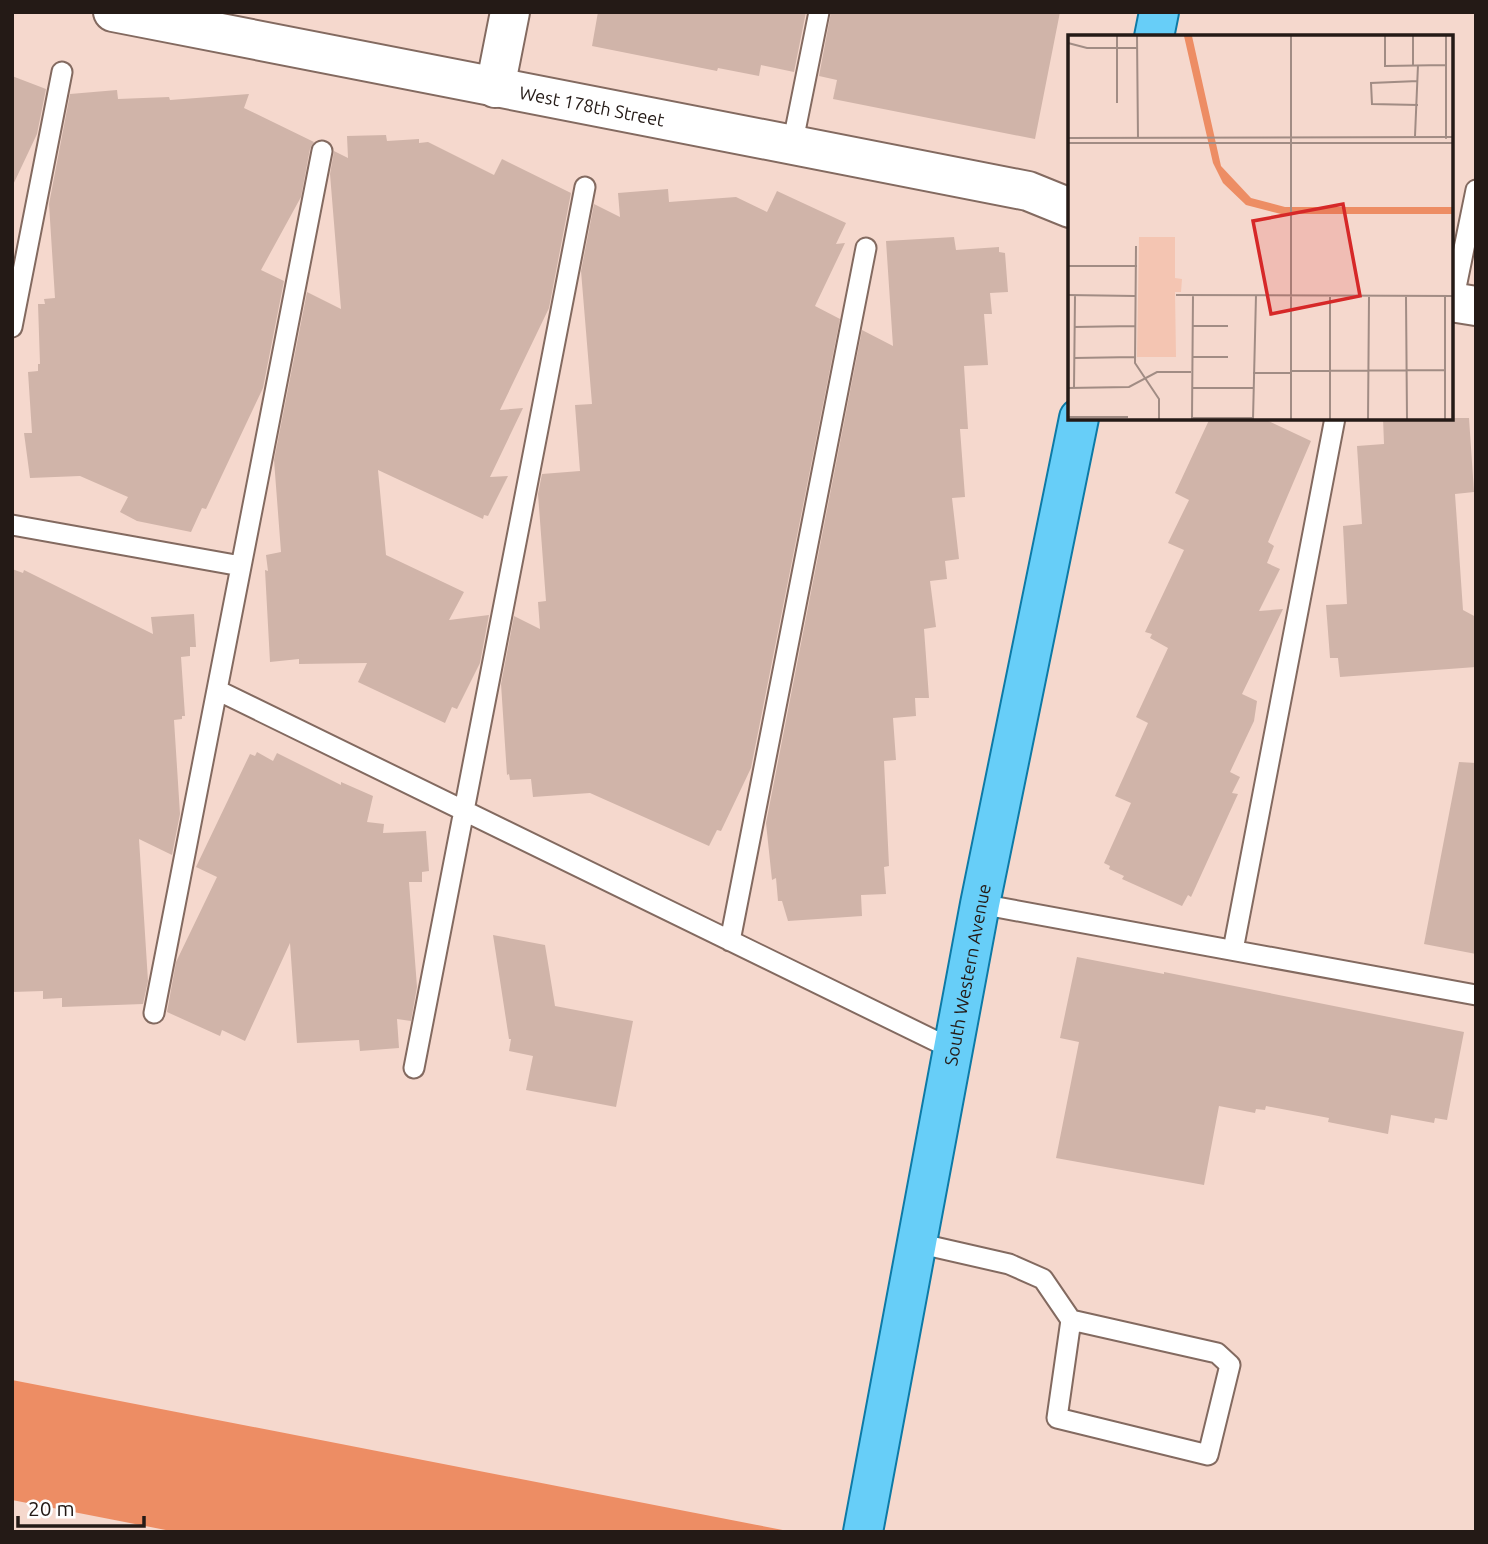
<svg xmlns="http://www.w3.org/2000/svg" width="1488" height="1544" font-family="Ubuntu,sans-serif">
<style>
.water{fill:#ed8d64}
.building{fill:#d0b4a9}
.lines{fill:none;stroke-linecap:round;stroke-linejoin:round}
.service-casing{stroke:#836a60;stroke-width:23}
.minor-casing{stroke:#836a60;stroke-width:42}
.primary-casing{stroke:#0d7aa6;stroke-width:42}
.service{stroke:#fff;stroke-width:19}
.minor{stroke:#fff;stroke-width:38}
.primary{stroke:#67cef8;stroke-width:38}
.labels{text-anchor:middle;dominant-baseline:central;stroke-width:5;stroke-linejoin:round;paint-order:stroke}
.street-label{font-size:18px;fill:#241a16;stroke:#fff}
.inset-road{fill:none;stroke:#a18c84;stroke-width:2}
.view{fill:#d62828;fill-opacity:0.15;stroke:#d62828;stroke-width:3.5}
.inset-edge{fill:none;stroke:#241a16;stroke-width:3.5}
</style>
<rect width="100%" height="100%" fill="#f5d8cd"/>
<path class="water" d="M12 1380 793 1532H176L12 1500Z"/>
<path class="building" d="M598 12H806L794 72 761 65 759 76 718 68 717 71 592 46Z
M831 12H1060L1035 139 833 99 837 80 819 76Z
M12 76 46 89 37 134 12 187Z
M117 90 118 99 169 97 170 100 249 94 244 108 314 142 310 149 301 197 261 270 284 281 263 388 206 509 202 508 191 532 137 521 120 512 128 497 80 476 30 478 24 433H32L28 372 38 371V364H40L38 304H45L44 299 55 298 49 204 70 94Z
M386 135 387 141 419 139V143L428 142 494 175 502 159 571 193 549 308 500 410 523 408 490 477 508 476 488 516 484 515 483 519 378 470 386 555 464 592 449 620 489 615 480 663 457 709 452 707 445 723 358 682 367 663 299 664V659L270 662 265 570 268 571 266 555 281 552 274 460 307 292 341 309 330 174 334 151 348 158 347 136Z
M668 189 669 202 736 197 767 212 777 191 846 223 836 244 845 243 815 306 840 319 751 768 721 831 717 830 709 846 590 793 533 797 531 779 510 780 509 774 507 775 501 684 514 616 540 629 538 602 546 601 538 494 542 474 580 471 575 405 592 404 581 271 594 204 620 217 618 193Z
M954 237 956 250 999 247V252L1005 253 1008 292 990 293 992 314H984L988 365 964 366 968 429H960L965 497 952 498 959 559 945 561 947 579 930 581 936 627 924 629 929 698H915L916 716 893 718 896 760 884 761 889 866 884 867 886 894 861 895 862 916 788 921 782 901H778L776 878 772 880 766 823 862 330 893 346 886 241Z
M1210 418H1262L1311 441 1268 542 1274 546 1267 563 1280 569 1259 611 1283 609 1242 694 1257 701 1254 721 1230 772 1240 777 1232 793 1238 794 1191 897 1188 895 1182 906 1122 879 1124 876 1109 869 1110 866 1104 863 1131 803 1115 796 1148 723 1136 717 1168 648 1150 638 1152 634 1145 632 1184 550 1168 543 1189 500 1175 493Z
M1383 418H1469L1474 492 1455 494 1463 610 1476 617V667L1340 677 1338 658H1330L1326 605 1347 604 1343 526 1362 524 1357 446 1384 444Z
M12 569 23 573 24 570 153 634 151 617 194 614 196 647H190V656L181 657 185 716H182V719L174 720 180 814 172 855 139 839 148 981 143 1004 62 1007V998L43 999V991L12 992Z
M257 752 273 761 277 753 341 785V782L373 796 367 822 384 824 383 833 426 831 429 871 422 872V882H409L417 987 411 1021 397 1019 399 1048 360 1051 359 1040 297 1043 290 943 245 1041 222 1030 220 1036 167 1012 176 962 217 877 196 867 250 754 255 756Z
M1459 762 1476 763V954L1424 944Z
M493 935 545 945 555 1006 633 1021 616 1107 526 1090 533 1056 509 1051 511 1039H509Z
M1077 957 1164 974V972L1464 1032 1447 1120 1435 1118 1434 1123 1391 1115 1388 1134 1328 1122 1329 1118 1266 1106 1265 1110 1256 1109 1255 1113 1219 1106 1204 1185 1056 1158 1079 1042 1060 1038Z"/>
<g class="lines">
<g class="service-casing">
<path id="service" d="M792 146 819 12
M1453 302 1476 190
M12 327 62 72
M12 525 241 566
M217 690 952 1049
M980 904 1476 995
M730 941 866 248
M1233 950 1335 418
M154 1013 322 151
M414 1068 585 187
M917 1243 1009 1264 1043 1279 1071 1320 1057 1418 1208 1455 1230 1365 1217 1353 1071 1320"/>
</g>
<g class="minor-casing">
<g id="minor">
<path id="s1" d="M113 12 1028 191 1070 208"/>
<path d="M495 88 510 12"/>
<path d="M1451 302 1476 306"/>
</g>
</g>
<g class="primary-casing">
<g id="primary">
<path d="M1154 37 1159 12"/>
<path id="s2" d="M863 1532 980 904 1079 418"/>
</g>
</g>
<use href="#service" class="service"/>
<use href="#minor" class="minor"/>
<use href="#primary" class="primary"/>
</g>
<g class="labels">
<g class="street-label">
<text stroke="none"><textPath href="#s1" startOffset="488">West 178th Street</textPath></text>
<text stroke="none"><textPath href="#s2" startOffset="567">South Western Avenue</textPath></text>
</g>
</g>
<g transform="translate(1068 35)">
<rect width="385" height="385" fill="#f5d8cd"/>
<path d="M71 202H107V243L114 244 113 257H107L108 322H69Z" fill="#f4c5b2"/>
<path d="M116 1H124L153 131 183 163 217 172H385V179H213L178 170 155 148 145 128Z" fill="#ed8d64"/>
<path class="inset-road" d="M69 1 70 104M317 1V31L378 30M345 1V31M378 1V104M0 8 19 13H69M350 46 303 48 304 69 350 70M49 68V1M347 101 350 30M0 103 385 102M0 108H385M68 211 67 328 91 364V384M0 231H69M0 260 67 261M108 260 385 261M125 260 124 383H185M377 261V384M262 262V384M338 262 339 384M124 291H160M6 292 67 291M124 322H160M6 323 67 322M223 336 377 335M185 338H223M0 353 61 352 89 337H123M6 353 7 261M124 353H185M0 382H60M185 384 188 260M223 384V1M300 384 301 262"/>
<path class="view" d="M275 169 292 261 203 279 185 186Z"/>
<rect width="385" height="385" class="inset-edge"/>
</g>
<rect width="1488" height="1544" fill="none" stroke="#241a16" stroke-width="28"/>
<path d="M18 1516v10h126v-10" fill="none" stroke="#241a16" stroke-width="3.5"/>
<text x="28" y="1516" font-size="21" fill="#241a16" stroke="#ffffff" stroke-width="5" paint-order="stroke">20 m</text>
</svg>
